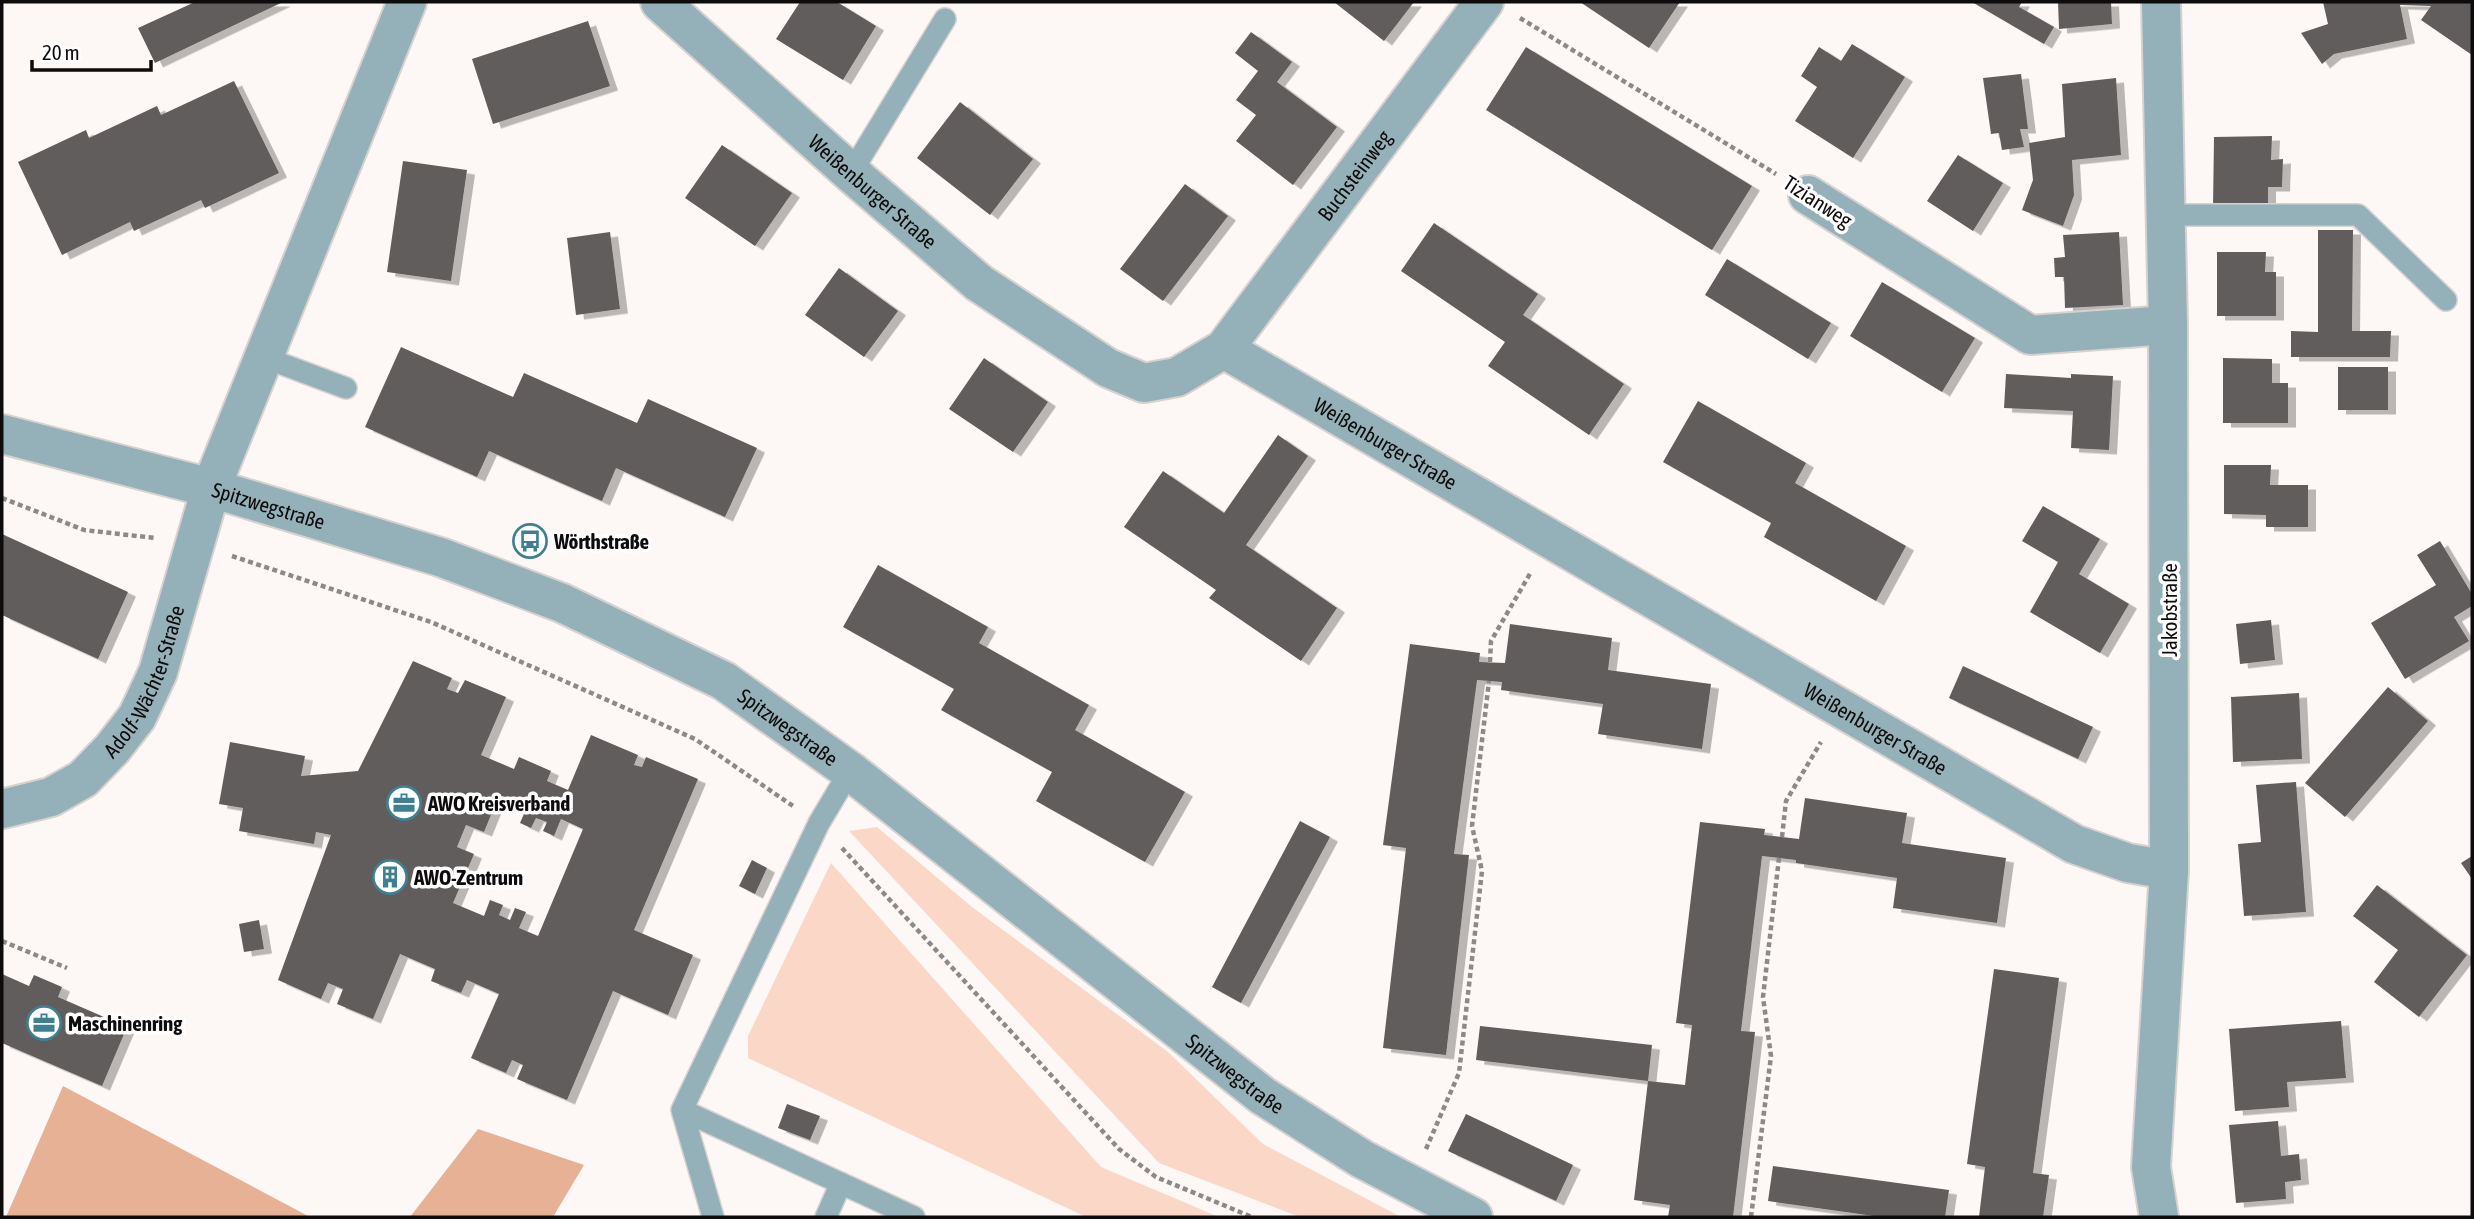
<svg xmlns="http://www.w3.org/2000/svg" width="2474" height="1219" font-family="'Asap Condensed',sans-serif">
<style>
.green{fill:#fad7c6}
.forest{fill:#e7b195}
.building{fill:#615d5b;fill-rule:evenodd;filter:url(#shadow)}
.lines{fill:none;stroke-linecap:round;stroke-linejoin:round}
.service-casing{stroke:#d7d2d0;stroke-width:24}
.minor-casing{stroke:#d7d2d0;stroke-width:42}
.tertiary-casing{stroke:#d7d2d0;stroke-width:42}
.path{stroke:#8d8988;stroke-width:4.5;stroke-dasharray:5 3.5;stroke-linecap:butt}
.service{stroke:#94b0b8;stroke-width:21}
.minor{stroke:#94b0b8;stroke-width:38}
.tertiary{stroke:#94b0b8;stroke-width:38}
.labels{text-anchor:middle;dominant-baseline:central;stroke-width:7;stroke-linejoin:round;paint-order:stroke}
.street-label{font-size:21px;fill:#0d0b0b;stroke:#fff}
.poi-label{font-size:21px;font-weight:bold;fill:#0d0b0b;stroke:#fff;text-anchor:start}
</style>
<defs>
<filter id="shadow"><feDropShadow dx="8" dy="4.5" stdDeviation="0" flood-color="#0004"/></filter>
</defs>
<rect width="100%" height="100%" fill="#fdf8f6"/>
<path class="green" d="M877 827 972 907 1168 1052 1263 1144 1401 1217H1300L1159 1163 849 831Z
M831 863 1101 1167 1219 1217H1086L748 1058V1036Z"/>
<path class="forest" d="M63 1086 310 1217H6Z
M478 1129 584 1165 553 1217H410Z"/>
<path class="building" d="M195 2H283L155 63 138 28Z
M800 2H837L876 26 843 80 776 39Z
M1334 2H1414L1384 41Z
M1580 2H1680L1649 48Z
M1972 2H2022L2019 7 2054 27 2044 44Z
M2058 2H2111L2112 24 2059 29Z
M2323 2H2472V55L2421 20 2431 6 2400 5 2407 39 2334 54 2322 64 2301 33 2328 24Z
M588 21 610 86 493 124 472 59Z
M1251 32 1292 62 1277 82 1337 127 1293 185 1236 141 1256 115 1236 100 1258 71 1235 53Z
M1852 44 1905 77 1853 158 1795 121 1817 87 1801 76 1819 47 1841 61Z
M1526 47 1752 186 1712 250 1486 110Z
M2021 74 2028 129H2020L2024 147 2002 150 1999 133 1991 134 1983 78Z
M2116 78 2121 155 2072 160 2074 195 2063 226 2022 210 2033 180 2029 143 2065 137 2062 84Z
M234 81 279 173 205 208 201 200 134 231 130 222 62 255 18 162 86 130 89 138 157 106 161 115Z
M960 102 1033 159 990 215 917 158Z
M2272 136 2271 160 2283 159 2282 187H2268V209L2213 208 2214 137Z
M722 145 792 193 755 246 685 198Z
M1958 155 2003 183 1973 231 1927 201Z
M403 161 467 170 451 281 387 272Z
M1185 184 1228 216 1163 301 1120 269Z
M1434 223 1538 294 1523 315 1624 384 1589 435 1488 366 1505 342 1401 271Z
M2318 230H2353L2352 331H2391L2390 357H2291V331L2318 332Z
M610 232 620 309 576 315 567 238Z
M2119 232 2123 305 2065 308 2064 277H2055L2054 258 2065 257 2063 235Z
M2217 252H2266L2265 272H2276V316H2217Z
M1727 259 1831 323 1808 359 1705 295Z
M839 268 898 311 864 357 805 315Z
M1882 282 1975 338 1942 392 1850 336Z
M401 347 513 397 524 373 637 423 648 399 757 448 725 517 616 468 602 501 489 451 477 477 365 427Z
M984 358 1048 402 1013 452 949 409Z
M2223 358 2272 359V383H2288V423H2223Z
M2338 367H2388V410H2338Z
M2006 374 2071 378V374L2113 376 2109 450 2071 448 2073 411 2004 408Z
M1698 401 1806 463 1795 483 1906 546 1876 601 1764 537 1771 523 1663 462Z
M1278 435 1308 456 1246 545 1337 608 1301 661 1209 598 1216 590 1124 527 1163 471 1224 513Z
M2224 465H2271L2270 485H2308V527H2266V515L2224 514Z
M2043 506 2100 539 2079 574 2129 604 2100 653 2030 612 2058 562 2022 541Z
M2 534 128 592 98 659 2 615Z
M2440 541 2472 594V606L2454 617 2469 641 2405 679 2371 623 2436 585 2417 555Z
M878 565 988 627 979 643 1089 705 1075 730 1185 792 1145 862 1036 801 1052 772 941 710 954 689 843 627Z
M2271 620 2275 660 2240 664 2236 624Z
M1510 624 1612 638 1608 670 1711 684 1702 749 1598 734 1603 704 1501 690 1502 682 1477 680 1454 854 1469 855 1446 1055 1383 1048 1406 848 1383 845 1410 644 1480 653 1479 662 1505 663Z
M413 661 452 678 447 689 458 693 465 680 506 697 481 755 514 769 519 757 551 771 547 781 568 790 591 735 638 755 634 765 642 767 646 757 698 779 634 930 693 955 668 1015 613 991 567 1100 517 1079 523 1065 512 1060 506 1073 471 1058 499 994 467 980 461 993 431 981 435 969 400 954 373 1019 337 1004 343 989 328 983 321 999 278 980 331 835 316 832 314 844 239 831 243 808 219 804 230 742 305 756 301 776 358 771ZM499 795 527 807 520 823 531 828 536 818 547 822 543 831 554 836 561 819 583 829 538 936 519 928 526 912 515 908 510 920 499 915 503 905 490 900 484 916 453 903 474 854 457 847 466 825 484 832Z
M1963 666 2093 727 2078 759 1949 698Z
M2388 687 2428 721 2345 817 2305 783Z
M2299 693 2302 759 2233 762 2231 697Z
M2296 782 2306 912 2244 916 2238 844 2261 842 2256 785Z
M1805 798 1907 813 1902 843 2006 858 1997 923 1893 908 1897 878 1796 863V860L1762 856 1741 1031 1755 1032 1733 1217H1668L1670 1205 1634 1200 1648 1081 1476 1060 1480 1026 1652 1045 1648 1081 1685 1085 1692 1025 1676 1023 1700 822 1765 829 1764 835 1799 839Z
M1300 821 1330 837 1241 1003 1212 987Z
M2472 856V879L2461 863Z
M752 860 767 868 755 894 739 886Z
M2377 885 2467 955 2419 1017 2374 982 2398 950 2353 916Z
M259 920 264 949 244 952 239 924Z
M1994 969 2059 978 2033 1173 2049 1175 2043 1217H1979L1985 1167 1967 1164Z
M2 974 29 986 34 975 62 987 58 997 127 1027 102 1086 2 1043Z
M2341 1021 2346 1078 2287 1082 2289 1107 2235 1111 2229 1029Z
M787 1104 820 1116 810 1140 778 1128Z
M1466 1114 1573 1165 1556 1201 1448 1151Z
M2278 1121 2281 1156 2299 1154 2301 1180 2285 1182 2286 1199 2236 1203 2229 1125Z
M1773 1166 1949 1190 1945 1217H1881L1768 1201Z"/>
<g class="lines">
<g class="service-casing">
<path id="service" d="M851 173 945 19
M2166 215H2358L2446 300
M263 357 346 388
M682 1110 914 1217
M713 1217 682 1110 819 823 850 771
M826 1217 841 1183"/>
</g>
<g class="minor-casing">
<g id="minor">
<path id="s1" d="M660 2 851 173 979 283 1108 368 1144 383 1177 377 1224 349 1484 2"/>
<path d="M1808 195 2030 335 2168 325"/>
<path id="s2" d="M1224 349 2074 844 2128 863 2169 870"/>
<path id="s3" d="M2 809 51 797 83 779 112 749 137 717 158 672 211 488 407 2"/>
<path d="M2159 1217 2151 1167 2169 870 2168 325 2161 2"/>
</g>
</g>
<g class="tertiary-casing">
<g id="tertiary">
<path id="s4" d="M2 434 211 488 440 557 562 603 724 681 850 771 1263 1096 1362 1159 1473 1217"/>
</g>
</g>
<path class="path" d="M1520 18 1776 174
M2 498 84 530 155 538
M232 556 431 622 695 739 793 806
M1490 662 1491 641 1531 572
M1782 837 1786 801 1821 742
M842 848 1119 1149 1156 1177 1252 1217
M2 941 67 968
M1426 1149 1459 1073 1482 871 1472 826 1489 681
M1751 1217 1771 1056 1763 997 1779 858"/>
<use href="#service" class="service"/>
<use href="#minor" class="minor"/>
<use href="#tertiary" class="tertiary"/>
</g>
<defs>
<g id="bus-ring" transform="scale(1.75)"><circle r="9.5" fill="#fff" stroke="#3e8092" stroke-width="1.5"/><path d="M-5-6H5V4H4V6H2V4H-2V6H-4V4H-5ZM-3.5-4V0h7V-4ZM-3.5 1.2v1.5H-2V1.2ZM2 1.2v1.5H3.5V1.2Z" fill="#3e8092"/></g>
<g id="office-ring" transform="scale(1.75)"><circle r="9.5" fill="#fff" stroke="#3e8092" stroke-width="1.5"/><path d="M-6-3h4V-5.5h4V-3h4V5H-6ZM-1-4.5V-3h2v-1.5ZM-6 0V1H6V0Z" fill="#3e8092"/></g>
<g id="building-ring" transform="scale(1.75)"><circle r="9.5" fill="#fff" stroke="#3e8092" stroke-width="1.5"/><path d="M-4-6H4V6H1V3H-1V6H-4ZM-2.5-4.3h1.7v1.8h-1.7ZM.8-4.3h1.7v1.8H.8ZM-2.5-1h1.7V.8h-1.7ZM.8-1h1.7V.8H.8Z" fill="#3e8092"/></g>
</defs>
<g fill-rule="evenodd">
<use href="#bus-ring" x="530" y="541"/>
<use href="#office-ring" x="404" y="803"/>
<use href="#building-ring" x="390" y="877"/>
<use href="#office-ring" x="44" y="1023"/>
</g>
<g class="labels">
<g class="street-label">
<text stroke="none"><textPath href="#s1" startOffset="924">Buchsteinweg</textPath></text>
<text stroke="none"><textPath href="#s1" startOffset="285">Weißenburger Straße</textPath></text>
<text transform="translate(1818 201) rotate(33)">Tizianweg</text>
<text stroke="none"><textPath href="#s2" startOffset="187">Weißenburger Straße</textPath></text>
<text stroke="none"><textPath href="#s4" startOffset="276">Spitzwegstraße</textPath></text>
<text transform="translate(2169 610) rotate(-90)">Jakobstraße</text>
<text stroke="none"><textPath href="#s3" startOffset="205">Adolf-Wächter-Straße</textPath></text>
<text stroke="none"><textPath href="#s4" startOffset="844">Spitzwegstraße</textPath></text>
<text stroke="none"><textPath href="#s2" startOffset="754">Weißenburger Straße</textPath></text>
<text stroke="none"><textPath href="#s4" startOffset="1410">Spitzwegstraße</textPath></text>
</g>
<g class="poi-label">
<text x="554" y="541">Wörthstraße</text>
<text x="428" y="803">AWO Kreisverband</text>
<text x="414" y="877">AWO-Zentrum</text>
<text x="68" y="1023">Maschinenring</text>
</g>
</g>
<rect width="2474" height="1219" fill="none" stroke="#0d0b0b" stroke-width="7"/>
<path d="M32 60v10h119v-10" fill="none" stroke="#0d0b0b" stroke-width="3.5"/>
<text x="42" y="60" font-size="21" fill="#0d0b0b" stroke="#ffffff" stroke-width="5" paint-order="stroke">20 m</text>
</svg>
